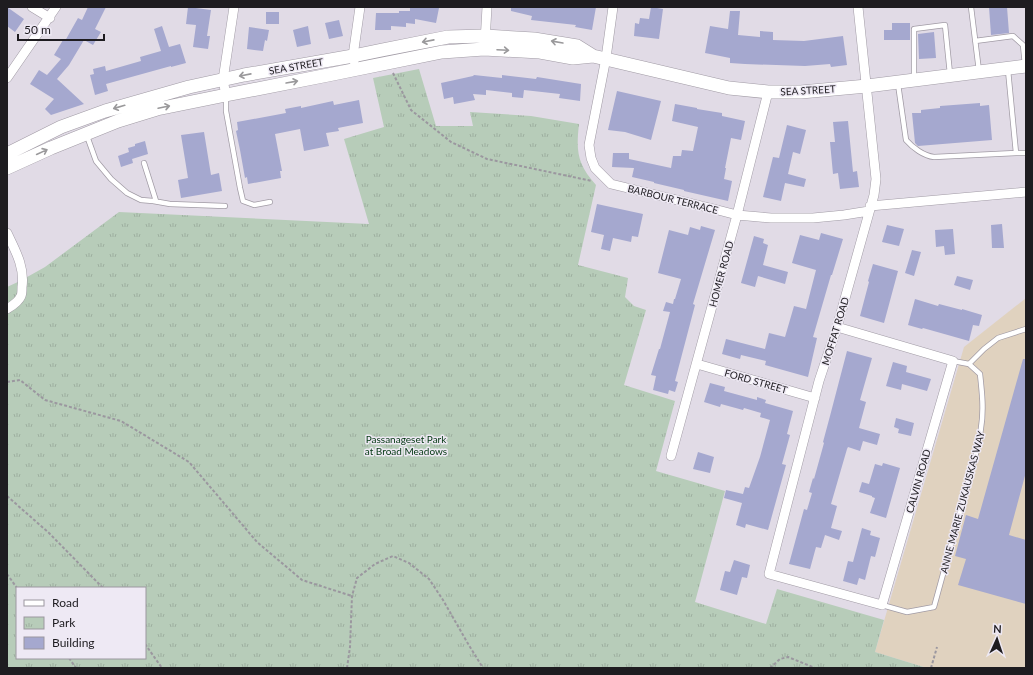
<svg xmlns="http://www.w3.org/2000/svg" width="1033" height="675" font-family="Lato,sans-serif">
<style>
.education{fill:#e0d2bf}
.park{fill:url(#park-tufts);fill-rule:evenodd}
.building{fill:#a5a8cf}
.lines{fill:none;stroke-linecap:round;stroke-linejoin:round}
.lane-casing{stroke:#a19ba5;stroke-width:6}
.street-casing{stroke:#a19ba5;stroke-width:10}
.secondary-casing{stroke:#a19ba5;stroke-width:14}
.path{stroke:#9b979f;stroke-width:2;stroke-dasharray:3 2;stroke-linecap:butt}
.lane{stroke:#fff;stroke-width:4.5}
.street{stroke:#fff;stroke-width:9}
.secondary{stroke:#fff;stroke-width:13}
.oneway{stroke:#9a999b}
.labels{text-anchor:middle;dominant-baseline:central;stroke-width:3;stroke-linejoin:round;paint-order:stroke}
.street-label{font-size:10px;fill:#1e1c20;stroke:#eee9f4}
.park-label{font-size:10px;fill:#00360f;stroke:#eee9f4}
</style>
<defs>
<pattern id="park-tufts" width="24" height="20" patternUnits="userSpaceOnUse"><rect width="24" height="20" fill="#b7ccb9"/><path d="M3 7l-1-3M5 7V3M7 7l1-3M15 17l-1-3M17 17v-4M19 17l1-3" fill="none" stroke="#9daf9f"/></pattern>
</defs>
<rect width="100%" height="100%" fill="#e1dbe6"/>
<path class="education" d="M1026 298V668H927L875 652 964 347Z"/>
<path class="park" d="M419 69 436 126H473L470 112 531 116 579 124C576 151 577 164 596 185L578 265 628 278 625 297 634 306 646 310 624 385 675 401 656 471 725 491 695 602 766 624 777 589 884 620 875 652 927 668H7V287L20 281 45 267 119 212 369 224 344 139 384 127 373 78ZM17 588H145V658H17Z"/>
<path class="building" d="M7 7 24 19 15 32 7 26Z
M88 7H106L95 29 101 32 93 45 84 40 69 65 57 79 84 104 51 115 45 109 54 99 30 84 39 70 47 75 61 59 54 55 63 40 65 41 78 18 82 20Z
M188 7 211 10 207 36H210L208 49 193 47 196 25 186 24Z
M426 7 439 8 436 23 415 19V24L406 23V27L391 26V30H375L376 13H399V11H410V8H425Z
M511 7H596L592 30 575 27 576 25 531 20 532 16 511 11Z
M651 7 663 9 659 39 634 36 635 23 639 24 640 18 649 19Z
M989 7H1007L1009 33 991 35Z
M730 11H740L738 35 760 37V31L773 32V40L804 41 843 36 847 65 831 67 830 64 805 66 745 64 730 63V58L705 53 710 26 728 29Z
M266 12H279V24H266Z
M339 20 343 36 329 39 325 23Z
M892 23H910V40H884V30H892Z
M162 26 169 47 180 44 186 63 171 67V66L106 84 108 91 95 95 90 75 94 74 93 69 105 66 106 71 141 61 140 57 161 51 154 29Z
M308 26 311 44 297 47 293 30Z
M249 27 269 30 267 41 265 40 263 51 247 49Z
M934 32 936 58 919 59 918 34Z
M474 75 502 78V75L536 79 537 77 581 84 580 101 559 98 560 94 524 90 523 98 512 97V93L486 90V95L473 94 475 100 454 104 453 97 444 99 441 83 473 76Z
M617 91 661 101 651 140 625 132 608 130Z
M359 100 363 123 338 128 339 131 326 133 329 146 304 151 300 129 275 134 282 171H280L281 178 248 184 247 177 245 178 240 150 236 131 238 130 237 122 286 113 285 109 301 106V108L333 101 334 105Z
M980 103V106L989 105 992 140 918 146 915 143 912 113H921V110L940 108V106Z
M675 104 697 108V109L722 113V116L745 121 741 140 731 138 725 168H726L724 179 732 181 728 201 684 191V190L654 183V182L632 177 634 168 612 167 613 153H629V159L671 168 673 156H681L682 150 693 151 698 127 672 121Z
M848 121 853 172 857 171 859 187 840 189 838 173 833 174 830 142H835L833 122Z
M787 125 806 130 800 154 793 152 788 174 806 179 804 187 785 183 781 201 763 197 773 157 779 158Z
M204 132 211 175 219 173 222 191 181 198 178 180 188 178 181 135Z
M145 141 148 154 132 159 133 163 121 167 118 156 129 152 128 148 135 146V144Z
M597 204 643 214 638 237 632 236 631 242 613 238 610 251 601 249 604 235 591 232Z
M1002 224 1004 248H992L991 225Z
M887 225 904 229 899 246 882 242Z
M701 226 715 230 693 304 695 305 675 381 678 382 675 392 669 390 668 394 653 390 656 376 651 375 659 349H660L670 312 663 311 666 302 673 304 674 299H675L681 279 658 273 669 230 688 235 690 227 700 230Z
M953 229 955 254 945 255 944 246 936 247 935 230Z
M821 233 843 239 832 275H831L813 337 817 338 808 377 765 365 766 361 741 355 740 359 722 354 726 339 765 349 769 333 785 337 794 306 806 309 816 270 792 263 800 235 819 240Z
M754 236 764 239 763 243 768 245 763 265 788 272 785 284 758 276 755 287 741 283Z
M912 250 921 252 914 276 905 273Z
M873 264 898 271 884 323 860 316 869 282 868 281Z
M957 276 973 280 970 290 954 285Z
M915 299 938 306 939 304 962 310V309L982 315 979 326 973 325 969 341 923 328 922 329 908 325Z
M847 351 872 358 860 400 866 402 859 428 880 434 877 445 863 441 860 451 848 447 847 449 831 504 837 506 831 528 842 531 839 540 825 535 821 548 816 547 810 569 789 564 804 509 807 510 812 493 809 492 813 478 814 479 824 443 823 442 830 416Z
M1023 359H1026V472L1009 535 1026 540V604L958 585 966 559 955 556 966 515 978 519Z
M893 362 907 366 906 372 931 379 927 391 902 384 901 390 886 386Z
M710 383 725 387 724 391 757 400V397L766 400 765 403 793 411 787 434 790 435 782 464 786 465 768 530 746 524 745 528 736 525 742 503 724 498 726 490 743 494 745 487 749 488 760 457 770 420 760 417 761 413 744 408 743 410 721 404 720 407 704 402Z
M896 418 914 423 911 436 898 433 899 429 894 427Z
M698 452 714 457 710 473 693 469Z
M883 463 900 468 886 518 870 513 875 498 872 497V496L859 492 862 482 869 484 875 464 882 466Z
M862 528 871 531 870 535 880 538 875 557 871 556 865 580 859 578 857 585 843 581 848 561 853 562Z
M734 560 750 565 747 578 742 577 737 595 720 590 725 571 730 572Z"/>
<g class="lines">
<g class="lane-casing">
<path id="lane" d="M971 7 979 71
M975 41 1013 36 1023 45 1025 65
M1008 70 1016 153H1026
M914 78V29L945 25 950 74
M898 84 906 140C913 148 924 156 934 157L1016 153
M226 96V111L240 188 243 201 254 205 270 202
M87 136 96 161 111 179 127 193 141 200 153 201 170 204 225 206
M144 163 156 201
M969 364 984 349 998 338 1026 329
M882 605 907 612 934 607 977 450C979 443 980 436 981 428 984 410 982 392 980 374L969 364 953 361"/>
</g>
<g class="street-casing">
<path id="street" d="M32 7 50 18
M613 7 606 58 589 145 591 158 595 168 611 184 714 209 737 215 771 218H813L844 215 869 211
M485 42 487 7
M354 61 353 56 360 7
M7 78 56 7
M226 95 223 80 234 7
M870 206 1026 192
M7 233C15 250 25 267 22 287 22 290 22 294 21 296 19 301 12 306 7 309
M837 327 953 361 882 605 769 574 819 381 837 327 874 195 876 179 858 7
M697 364 815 398
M671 456 737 215 768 92"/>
</g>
<g class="secondary-casing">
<path id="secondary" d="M7 154 61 127 105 111 189 87 244 75 353 56 382 50 448 37 485 36 534 39 577 46 593 56
M7 168 51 148 118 121 157 109 226 95 328 75 442 52 484 49 540 52 573 58 593 56 729 88 768 92H801L867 86 1026 66"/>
</g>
<path class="path" d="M393 73 411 110 451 142 487 159 592 181
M7 382 20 380 45 400 121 421 189 462 257 542 302 580 352 596
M7 496 49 533 103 588
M7 574 17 588
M145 644 162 668
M69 658 76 668
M347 668 350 647 352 596 357 578 375 564 393 556 409 563 429 579 443 600 467 642 483 668
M770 668 780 659 788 657 815 668
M931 668 937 647"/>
<use href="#lane" class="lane"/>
<use href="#street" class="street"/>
<use href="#secondary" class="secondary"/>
</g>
<defs><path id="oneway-shaft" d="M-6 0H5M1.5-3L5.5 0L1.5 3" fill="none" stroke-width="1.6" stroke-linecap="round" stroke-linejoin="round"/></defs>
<g class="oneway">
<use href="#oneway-shaft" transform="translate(428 41) rotate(169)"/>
<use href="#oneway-shaft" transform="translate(557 42) rotate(-170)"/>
<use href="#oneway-shaft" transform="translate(503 50) rotate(3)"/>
<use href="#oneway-shaft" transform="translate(245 75) rotate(169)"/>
<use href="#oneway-shaft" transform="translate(292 82) rotate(-10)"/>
<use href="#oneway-shaft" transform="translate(119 107) rotate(164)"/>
<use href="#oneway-shaft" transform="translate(164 107) rotate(-12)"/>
<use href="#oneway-shaft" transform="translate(42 152) rotate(-25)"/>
</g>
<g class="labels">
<g class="street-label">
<text transform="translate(296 66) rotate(-10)">SEA STREET</text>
<text transform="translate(808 90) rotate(-3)">SEA STREET</text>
<text transform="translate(673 199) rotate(14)">BARBOUR TERRACE</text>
<text transform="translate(721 274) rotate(-75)">HOMER ROAD</text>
<text transform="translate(835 331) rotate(-73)">MOFFAT ROAD</text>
<text transform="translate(756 381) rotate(16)">FORD STREET</text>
<text transform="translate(918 481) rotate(-74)">CALVIN ROAD</text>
<text transform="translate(962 502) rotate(-75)">ANNE MARIE ZUKAUSKAS WAY</text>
</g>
<g class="park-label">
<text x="406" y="439">Passanageset Park<tspan x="406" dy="12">at Broad Meadows</tspan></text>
</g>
</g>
<rect width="1033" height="675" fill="none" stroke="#1e1c20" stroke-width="16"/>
<rect x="16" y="587" width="130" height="72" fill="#eee9f4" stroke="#9b979f"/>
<rect x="24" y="600" width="20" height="6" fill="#ffffff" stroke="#9b979f"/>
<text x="52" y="607" font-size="12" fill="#1e1c20">Road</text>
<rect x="24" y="617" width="20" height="12" fill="url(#park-tufts)" stroke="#9b979f"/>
<text x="52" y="627" font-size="12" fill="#1e1c20">Park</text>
<rect x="24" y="637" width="20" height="12" fill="#a5a8cf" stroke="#9b979f"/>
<text x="52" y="647" font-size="12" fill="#1e1c20">Building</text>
<g transform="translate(997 639) rotate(3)" stroke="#eee9f4" stroke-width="3" paint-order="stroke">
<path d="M0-3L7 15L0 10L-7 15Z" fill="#1e1c20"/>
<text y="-6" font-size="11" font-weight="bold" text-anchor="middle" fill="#1e1c20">N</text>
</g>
<path d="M18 34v6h86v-6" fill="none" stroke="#1e1c20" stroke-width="2"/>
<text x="24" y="34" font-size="12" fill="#1e1c20" stroke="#eee9f4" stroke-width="3" paint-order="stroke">50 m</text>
</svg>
